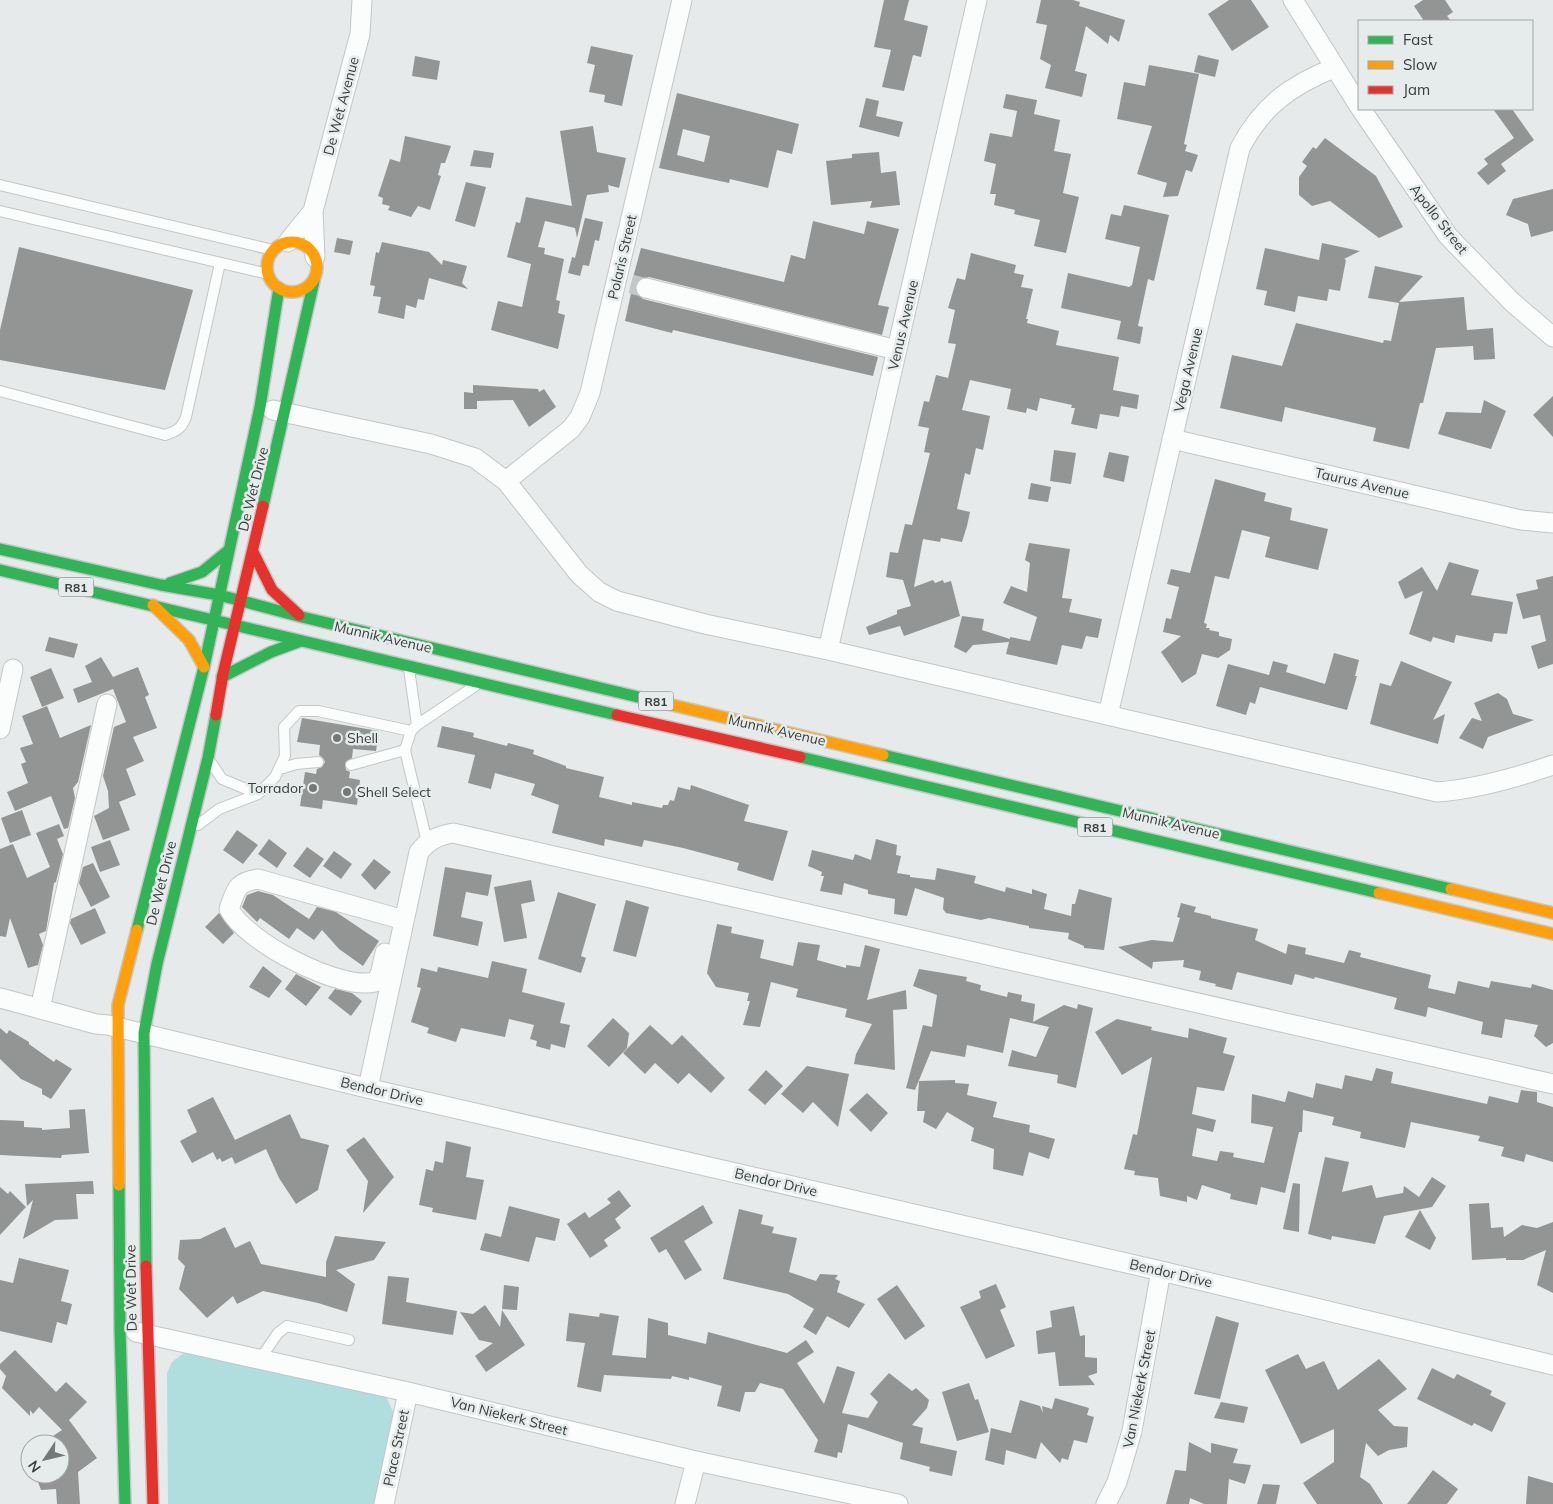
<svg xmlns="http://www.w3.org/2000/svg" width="1553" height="1504" font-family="Mulish,sans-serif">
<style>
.green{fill:#b0ddde}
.building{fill:#939595;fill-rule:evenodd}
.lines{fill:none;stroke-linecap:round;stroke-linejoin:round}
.street-tunnel{stroke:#c4c7c7;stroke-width:19;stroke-dasharray:19 9;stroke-linecap:butt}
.lane-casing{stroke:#c4c6c6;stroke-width:12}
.street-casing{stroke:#c4c6c6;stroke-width:21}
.fast-casing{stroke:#c4c6c6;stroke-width:14}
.slow-casing{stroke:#c4c6c6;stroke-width:14}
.jam-casing{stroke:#c4c6c6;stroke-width:14}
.lane{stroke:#fbfcfc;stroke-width:10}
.street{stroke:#fbfcfc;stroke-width:19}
.fast{stroke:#30b455;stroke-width:11}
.slow{stroke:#ff9f0a;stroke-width:11}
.jam{stroke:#e5322d;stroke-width:11}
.poi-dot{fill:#767878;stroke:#e6ebeb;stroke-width:2}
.labels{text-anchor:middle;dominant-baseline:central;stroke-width:5;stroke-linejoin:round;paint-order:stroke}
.shield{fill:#e6ebeb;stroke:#6d7070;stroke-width:1}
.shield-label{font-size:12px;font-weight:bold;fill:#393b3b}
.street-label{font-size:14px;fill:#393b3b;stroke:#e6ebeb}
.poi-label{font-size:14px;fill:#393b3b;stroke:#e6ebeb;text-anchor:start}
</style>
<rect width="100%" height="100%" fill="#e7eaea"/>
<path class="green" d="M185 1352 386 1396 394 1414 375 1504H168L167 1373 172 1362Z"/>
<path class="building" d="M884 0H909L904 20 928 26 921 57 913 55 904 91 882 87 891 50 874 47Z
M1041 0H1073L1080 2 1079 6 1125 20 1119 42 1110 35 1108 44 1086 26 1075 71 1087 74 1082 97 1045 88 1051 65 1040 59 1047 25 1036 23Z
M1229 0H1251L1269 27 1232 51 1208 14Z
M1423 0H1445L1453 12 1447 16 1451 21H1424L1414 6Z
M591 46 633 55 622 106 604 102 605 95 589 92 595 65 587 63Z
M1198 55 1219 60 1215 77 1194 72Z
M415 56 440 61 437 80 412 76Z
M1149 65 1199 74 1184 144 1187 145 1185 151 1198 155 1192 172 1186 170 1178 196 1163 197 1167 183 1137 174 1152 126 1117 119 1124 82 1145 86Z
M677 93 799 124 792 154 777 150 768 188 730 179 729 183 659 168ZM683 129 710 136 704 162 677 155Z
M1006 94 1037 100 1034 114 1060 120 1054 151 1071 154 1063 193 1079 197 1066 253 1034 246 1040 220 1014 214 1015 210 994 205 996 194H990L996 164 984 161 990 133 1012 137 1017 111 1003 108Z
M866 98 879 101 876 116 903 122 899 137 859 127Z
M1493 109H1512L1534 140 1501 164 1506 171 1488 185 1477 173 1488 164 1484 159 1514 138Z
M593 126 597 152 626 158 619 188 608 185 609 192 587 195 577 238 575 228 545 221 538 247 545 248 544 254 564 259 556 300 560 301 558 313 565 315 558 349 491 330 498 301 522 307 531 264 507 257 516 222 520 223 526 197 572 206 560 131Z
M405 136 451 146 445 163H441L438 175 441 176 430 210 418 206 411 217 388 210 390 206 382 204 383 198 378 196 390 159 400 162Z
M1325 138 1376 176 1403 227 1379 238 1330 201 1312 206 1299 195V177L1307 166 1302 162 1313 147 1316 149Z
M474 150 494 153 491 168 470 166Z
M879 152 881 173 896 171 900 205 870 208 872 201 831 205 826 161 852 158V154Z
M466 182 486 187 475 227 455 221Z
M1553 189V231L1531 237 1528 224 1506 215 1513 199Z
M1124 205 1169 215 1154 281 1148 279 1138 326 1143 327 1140 344 1117 339 1121 321 1061 308 1068 273 1129 287 1132 285 1140 247 1105 239 1111 214 1121 216Z
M585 218 603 222 599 241 595 240 589 266 583 265 580 276 568 273 572 257 575 258Z
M813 221 864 234 867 221 899 229 878 305 889 307 882 335 649 277 638 281 635 292 643 299 878 357 873 376 673 330 672 333 625 321 632 289H630L641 248 784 282 791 255 805 259Z
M337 238 353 241 350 255 334 252Z
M382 242 429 252 442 265 443 260 467 266 462 283 468 289 429 278 424 300 418 299 416 308 406 305 404 319 378 313 381 297 373 296 375 286 370 285 376 252 379 253Z
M1322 243 1360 251 1344 259 1346 260 1340 291 1329 289 1327 301 1298 296 1295 312 1264 305 1267 291 1256 289 1265 248 1319 260Z
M19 247 193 290 165 390 0 360V330Z
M971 253 1016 265 1014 273 1024 275 1021 287 1033 289 1026 319H1028L1027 323 1059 331 1056 345 1119 357 1113 390 1139 395 1137 409 1121 406 1119 417 1100 414 1097 429 1071 424 1075 408H1071L1072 405 1040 398 1037 411 1027 408 1026 413 1007 409 1011 389 970 380 962 410 990 416 983 450 976 448 970 475 965 473 957 509 970 512 967 526 962 542 941 538 940 542 923 539 914 587 933 580 935 583 943 580 944 583 951 581 960 616 904 636 900 626 869 635 866 627 897 614V610L911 606 903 580 886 577 890 552 898 553 905 524 912 525 930 453 924 452 929 428 918 426 924 401 929 402 936 375 948 378 956 344 948 343 955 310 948 308 957 278 965 280Z
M1375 266 1423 276 1399 302 1464 297 1467 330 1493 328 1495 359 1474 360 1473 346 1436 348 1423 403H1420L1409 449 1373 441 1376 428 1285 407 1282 422 1220 408 1232 355 1282 366 1296 323 1383 343 1384 340 1391 341 1399 303 1368 298Z
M473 385 538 389 539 392 544 389 556 407 529 427 513 400 477 401V409H464V392L473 393Z
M1553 396V437L1533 415Z
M1484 400 1506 411 1491 449 1438 434 1446 412 1481 413Z
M1054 450 1076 453 1071 484 1050 481Z
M1109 452 1129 456 1124 482 1103 477Z
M1215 479 1266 493 1264 501 1292 508 1290 520 1328 529 1318 570 1265 557 1270 537 1242 530 1229 579 1215 576 1204 623 1207 624 1206 628H1210L1209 630 1219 632V636L1232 639 1230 650 1218 658 1202 654 1196 674 1182 683 1161 652 1181 636 1163 632 1166 618 1171 619 1179 587 1167 584 1171 569 1190 573Z
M1031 483 1051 487 1048 502 1028 499Z
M1029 543 1070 549 1062 598 1072 599 1069 612 1102 619 1098 638 1086 636 1082 649 1062 645 1057 665 1006 654 1009 642 973 645 966 653 954 647 962 616 984 619 982 630 1010 639V637L1030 641 1037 617 1003 603 1011 586 1027 592 1030 563 1025 560Z
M1449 562 1479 570 1471 595 1513 602 1507 634 1494 633 1492 642 1456 635 1454 643 1433 637 1431 642 1409 634 1423 591 1405 599 1398 582 1422 567 1437 591Z
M1553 576V664L1538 669 1531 646 1546 641 1540 615 1523 619 1516 594 1538 589 1536 580Z
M49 637 78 644 74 658 45 651Z
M1334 653 1359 660 1355 676H1357L1347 710 1260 687 1255 704 1250 702 1246 715 1216 706 1228 664 1269 675 1273 661 1288 665 1286 672 1325 684Z
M101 657 113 677 138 667 149 695 145 697 157 728 133 737 144 761 126 769 136 795 119 802 130 830 103 840 94 816 109 808 108 791 103 776 114 727 126 722 113 689 78 703 73 689 92 682 85 666Z
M1401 661 1452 682 1433 720 1445 714 1438 744 1370 724 1380 683 1391 686Z
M51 668 64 698 42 707 30 677Z
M1498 693 1507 699 1513 714 1534 720 1488 737 1483 749 1459 738 1472 718 1482 721 1474 703Z
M47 706 60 738 91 725 78 782 73 788 75 798 68 828 64 829 51 796 15 811 7 792 28 783 21 764 26 762 20 748 33 744 22 716Z
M302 718 379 731 376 751 353 749 352 758 345 763 346 770 350 772 349 778 360 780 357 805 323 800 322 809 300 806 305 772 316 774 317 769 322 767 325 762 323 758 319 755 320 745 297 742Z
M442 726 474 733 473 737 507 746 508 743 534 750 533 754 566 766V768L604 777 599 797 632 805V802L662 808 663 805H668L670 800 674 801 678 787 690 790 691 785 749 805 744 821 788 831 773 881 737 870 739 863 683 848 644 840 642 847 605 839 604 846 552 833 559 805 531 795 535 784 495 773 491 789 468 783 475 755 437 747Z
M22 810 31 835 10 843 1 818Z
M59 824 64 836 57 839 63 854 56 882 54 883 46 931 39 934 43 945 38 965 28 968 10 918 6 937 0 936V849L13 844 27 878 50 867 36 833Z
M237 830 258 845 243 864 223 850Z
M269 839 287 853 277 868 258 854Z
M876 839 897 845 896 855 901 856 897 873 910 875V877L935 880 937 868 976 876 974 883 1005 892 1006 887 1032 894V889L1047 894 1044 909 1071 916 1072 904H1075L1079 889 1112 898 1104 950 1084 948V946L1068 939 1069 933 1029 928V926L989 918 981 920 946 913 943 909 944 898 915 888 907 916 894 914 895 899 868 894V890L844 883 842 895 820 891 824 876H821L822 872 808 866 812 850 853 860 855 854 871 860Z
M110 840 120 865 100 872 91 847Z
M307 847 324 859 310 878 293 866Z
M334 851 352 864 341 879 323 866Z
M374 859 391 872 375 890 361 875Z
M93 863 110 897 91 907 79 883 83 867Z
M445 867 492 875 488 896 466 892 461 917 483 922 478 946 433 936Z
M531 880 535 901 521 904 527 938 504 942 494 887Z
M258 891 273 895 309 919 317 907 336 912 379 941 363 966 339 949 322 930 314 940 297 928 289 939 260 918 257 922 242 907 247 895Z
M558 892 596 904 581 956 586 958 581 973 538 959Z
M626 900 649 907 636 957 613 951Z
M1181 903 1196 907 1194 912 1211 916V918L1258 929 1255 940 1286 954 1288 944 1306 948 1305 954 1344 963 1349 950 1361 953 1360 957 1431 975 1428 988 1455 994 1458 981 1489 988 1491 981 1531 988 1532 984 1553 990V1043L1546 1047 1534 1036 1538 1025 1505 1019 1502 1038 1481 1034 1483 1022 1428 1007 1426 1017 1394 1009 1397 998 1315 977 1314 979 1295 974 1292 985 1237 972 1232 990 1215 986 1216 984 1199 980 1201 971 1183 967 1184 960 1153 962 1152 969 1118 947 1152 940 1173 942 1180 918 1177 917Z
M95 908 106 933 81 945 70 923 71 919Z
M219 913 234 933 223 944 205 927Z
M717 924 732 927 731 933 764 940 760 958 793 966 798 942 820 945 817 960 846 968V965L860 967 865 945 880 949 867 1000 906 990 907 1009 893 1010 895 1070 854 1064 856 1054 872 1024 845 1017 847 1009 796 997 798 989 771 982 760 1027 743 1025 750 1001H747L749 993 716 987 707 973Z
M492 961 527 969 522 992 565 1003 560 1023 570 1025 565 1048 551 1044 550 1050 536 1046 537 1041 530 1039 534 1025 509 1019 505 1037 461 1028 456 1042 427 1033 429 1028 411 1022 421 988 417 987 421 968 437 972 438 967 488 978Z
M263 966 282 981 269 998 249 987Z
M919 969 967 977 966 981 981 985 980 990 1007 997 1008 992 1022 995 1021 1001 1035 1004 1033 1022 1064 1005 1077 1009 1078 1004 1093 1008 1076 1088 1057 1083 1058 1075 1008 1066 1012 1050 1036 1057 1049 1027 1010 1018 1003 1053 967 1045 965 1057 931 1051 915 1090 906 1088 923 1025 932 1027 937 995 913 986Z
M296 974 321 987 306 1006 285 989Z
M335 989 352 993 362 1001 351 1016 328 998Z
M613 1018 629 1033 627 1048 609 1067 587 1046Z
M1117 1019 1152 1027 1151 1030 1188 1038 1189 1028 1227 1038 1223 1053 1235 1056 1224 1091 1197 1087 1192 1114 1216 1120 1213 1132 1197 1128 1192 1156 1217 1161 1220 1151 1234 1153 1233 1157 1264 1163 1273 1127 1251 1123 1252 1094 1285 1102 1288 1091 1313 1098 1316 1083 1342 1089 1345 1075 1372 1081 1376 1068 1393 1072 1391 1083 1487 1104 1489 1096 1518 1103 1521 1090 1537 1092V1102L1553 1107V1162L1526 1154 1524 1162 1501 1156 1504 1147 1478 1141 1480 1136 1411 1122 1405 1148 1360 1138 1361 1132 1332 1125 1334 1117 1303 1110 1302 1132H1299L1285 1193 1261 1187 1257 1205 1230 1199 1231 1194 1202 1185 1197 1200 1187 1196V1202L1160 1196 1158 1178 1134 1175 1135 1171 1124 1169 1133 1134 1137 1135 1152 1057 1122 1075 1095 1032Z
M650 1025 672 1045 682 1035 725 1078 711 1093 689 1073 678 1084 655 1063 645 1074 623 1053Z
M0 1028 7 1034 9 1030 29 1042V1044L54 1062 56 1059 72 1069 51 1099 42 1094V1089L21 1079 0 1059Z
M807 1066 849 1074 838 1127 813 1102 803 1113 781 1094Z
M766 1070 783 1086 765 1105 748 1090Z
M955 1080V1083L969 1084 967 1095 997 1102 993 1117 1030 1125 1029 1132 1055 1139 1049 1159 1029 1152 1023 1176 993 1169 994 1149 971 1141 974 1128 947 1112 936 1129 923 1122 925 1111H917L919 1081Z
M867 1093 888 1113 871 1132 849 1110Z
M213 1097 235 1140 290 1114 301 1138 329 1145 318 1190 296 1204 279 1178 266 1149 235 1164 232 1157 222 1162 220 1158 217 1160 213 1152 192 1163 180 1141 197 1132 187 1110Z
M85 1109 89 1153 62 1155 61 1158 0 1155V1120L24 1121V1127L42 1128V1130L70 1128 69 1110Z
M364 1137 394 1177 363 1213 368 1181 346 1150Z
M446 1141 471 1147 466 1177 484 1180 476 1220 432 1212 433 1208 419 1205 426 1169 433 1171 435 1161 443 1163Z
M1325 1157 1349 1162 1342 1192 1372 1185 1376 1198 1403 1193 1404 1186 1419 1197 1432 1177 1446 1186 1432 1207 1384 1216 1375 1244 1332 1236 1331 1240 1308 1234Z
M93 1181 94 1194H76L78 1219 55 1220 23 1239 33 1200 27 1206 25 1184Z
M1293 1183 1300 1184 1299 1232 1283 1229Z
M0 1187 8 1194 10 1191 26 1207 0 1235Z
M619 1190 631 1206 615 1219 621 1228 604 1240 608 1246 590 1258 567 1224 585 1212 589 1218 611 1203 607 1199Z
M1489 1203 1491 1228 1503 1227 1504 1237 1522 1225 1537 1228 1553 1222V1293L1537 1285 1546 1250 1523 1260H1506V1258L1472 1260 1469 1204Z
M703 1205 713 1223 684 1241 702 1270 685 1280 666 1249 659 1253 650 1238Z
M509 1206 560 1219 555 1241 536 1237 529 1262 480 1250 485 1233 501 1237Z
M739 1209 763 1215 761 1224 774 1227 772 1233 797 1238 789 1272 816 1281 820 1274 838 1275 835 1279 840 1281 837 1292 865 1304 849 1328 827 1316 816 1335 803 1327 814 1309 788 1294 723 1279Z
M1420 1210 1436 1238 1430 1250 1405 1237Z
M225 1227 235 1248 250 1241 261 1264 326 1277V1262L335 1236 386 1242 374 1260 336 1270 355 1284 347 1312 318 1303 263 1291 237 1304 233 1296 207 1318 179 1289 185 1266 178 1259 180 1240 200 1239Z
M19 1258 69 1270 61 1301 72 1304 67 1325 57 1322 52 1343 0 1331V1280L13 1283Z
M388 1276 409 1278 406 1302 457 1311 453 1335 382 1324Z
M996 1284 1006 1307 1000 1310 1015 1346 986 1359 960 1307 981 1298 979 1291Z
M504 1285 519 1287 517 1310 502 1309Z
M897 1285 925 1326 905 1340 877 1299Z
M485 1305 500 1327 502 1310 525 1345 486 1372 475 1356 493 1343 479 1340 460 1312 473 1314Z
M1074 1306 1080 1336 1085 1335V1357L1097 1358V1373L1088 1376 1095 1385 1059 1386 1055 1352 1038 1354 1036 1331 1052 1327 1050 1311Z
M569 1313 599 1317 600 1313 619 1316 612 1355 646 1358 648 1318 668 1323V1335L706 1344 708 1332 787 1353 806 1340 814 1352 797 1363 824 1404 837 1366 855 1372 842 1413 868 1418 878 1402 870 1394 889 1373 912 1391 916 1388 929 1400 927 1408 912 1425 923 1428 920 1443 957 1451 952 1476 929 1471 930 1467 900 1459 903 1443 848 1424 842 1453 838 1452 837 1458 814 1452 818 1440 783 1389 760 1383 755 1392H745L740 1412 717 1406 722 1386 689 1377V1380L672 1376 671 1379 604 1375 601 1392 577 1387 585 1343 566 1341Z
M1216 1316 1239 1323 1220 1399 1194 1394Z
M15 1350 56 1392 66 1382 87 1402 69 1420 97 1458 78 1472 80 1504H57L56 1489 41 1490 35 1474H60V1444H55L53 1436 62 1430 39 1407 33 1414 30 1410V1416L2 1388 6 1376 0 1369V1364Z
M1298 1354 1306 1369 1324 1361 1338 1390 1379 1359 1407 1389 1378 1410 1394 1426 1408 1427 1407 1447 1389 1450 1378 1456 1366 1443 1360 1477 1370 1484 1383 1504H1317L1303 1483 1334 1462V1429L1301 1444 1265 1370Z
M1432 1368 1454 1379 1457 1374 1492 1391 1490 1395 1506 1403 1492 1432 1474 1423 1472 1426 1417 1399Z
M969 1383 975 1400 978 1399 989 1432 957 1441 942 1392Z
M1055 1398 1089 1408 1087 1415 1094 1417 1087 1443 1074 1440 1068 1460 1062 1458 1060 1463 1041 1442 1036 1459 1006 1450 1004 1465 985 1460 991 1428 1011 1433 1020 1400 1040 1406 1043 1413 1042 1406 1052 1409Z
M1221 1402 1248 1407 1244 1423 1214 1418Z
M1189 1442 1211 1453V1443L1238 1449 1233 1463 1251 1465 1245 1484 1229 1479 1227 1504H1204L1190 1498 1189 1504H1166L1175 1470 1186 1471Z
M1433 1470 1458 1489 1447 1504H1407Z
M1528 1476 1553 1483V1504H1526Z
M1263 1484 1280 1485 1276 1504H1257Z"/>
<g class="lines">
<path class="street-tunnel" d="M631 284 646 288"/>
<g class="lane-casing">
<path id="lane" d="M0 185 273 250
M0 211 268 274
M0 391 165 435C177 431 182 428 186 417L220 263
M409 669 417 725
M212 764 222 779 258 794
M351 765 405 750
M280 769 296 764 318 762
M198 825 219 809 258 794 275 777 285 756 284 727 299 711H318L411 731
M427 842 405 750 411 731 417 725 475 686
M260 1359 278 1333 287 1326 349 1340"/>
</g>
<g class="street-casing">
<path id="street" d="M1293 0 1359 106
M1361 109 1448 236 1512 302 1553 337
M288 242 313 211
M315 257 313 211 360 34 362 0
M646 288 897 350
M273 410 431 444 475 458 506 481 579 574 599 592 617 601 705 624 828 650 1437 792C1477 789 1515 778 1553 765
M1172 439 1521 520 1553 523
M506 481 571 429 580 417 590 393 682 0
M828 650 977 0
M1108 715 1240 148C1262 106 1291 85 1334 68
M0 729 13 669
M385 953 380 975 375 982C339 991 245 941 229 909 236 890 236 882 258 879L404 920
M0 998 96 1024 108 1025 375 1090 1161 1271 1553 1365
M40 1009 107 704
M368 1088 419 852C429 840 437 836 453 833L1553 1084
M136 1332 408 1392 696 1461 898 1504
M384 1504 408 1392
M685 1504 696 1461
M1106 1504 1117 1482 1132 1431 1161 1271"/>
</g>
<g class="fast-casing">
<path id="fast" d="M263 506 314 281
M0 549 161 585 219 595 302 617 655 701
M0 570 617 715
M170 583 202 572 229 550
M222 677 271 652 301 641
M883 755 1451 889
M800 757 1379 893
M137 930 204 667 260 407 279 288
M119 1185 120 1329 125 1504
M146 1266 144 1033 157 964 208 758 216 715"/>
</g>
<g class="slow-casing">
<path id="slow" d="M267 267a25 25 0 1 1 50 0a25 25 0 1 1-50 0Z
M153 605 189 640 204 667
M655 701 883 755
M1451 889 1553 913
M1379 893 1553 934
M119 1185 118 1005 137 930"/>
</g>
<g class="jam-casing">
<path id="jam" d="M253 552 272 590 299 615
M216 715 223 674 263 506
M617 715 800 757
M146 1266 153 1504"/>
</g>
<use href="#lane" class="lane"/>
<use href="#street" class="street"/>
<use href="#fast" class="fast"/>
<use href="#slow" class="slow"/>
<use href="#jam" class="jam"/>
</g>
<g class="poi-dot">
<circle cx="337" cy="738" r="5"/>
<circle cx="313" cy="788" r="5"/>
<circle cx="347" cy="792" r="5"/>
</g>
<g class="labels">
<g class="shield">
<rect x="58.5" y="577.5" width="35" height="19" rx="4"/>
<rect x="638.5" y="691.5" width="35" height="19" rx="4"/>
<rect x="1077.5" y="817.5" width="35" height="19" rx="4"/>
</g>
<g class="shield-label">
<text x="76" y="587">R81</text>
<text x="656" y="701">R81</text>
<text x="1095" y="827">R81</text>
</g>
<g class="street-label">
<text transform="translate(341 106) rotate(-75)">De Wet Avenue</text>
<text transform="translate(1439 219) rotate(52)">Apollo Street</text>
<text transform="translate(622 257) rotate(-77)">Polaris Street</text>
<text transform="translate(903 325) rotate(-77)">Venus Avenue</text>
<text transform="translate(1188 370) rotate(-77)">Vega Avenue</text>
<text transform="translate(1362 483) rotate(13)">Taurus Avenue</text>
<text transform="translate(253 489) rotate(-76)">De Wet Drive</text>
<text transform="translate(383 637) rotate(13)">Munnik Avenue</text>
<text transform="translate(777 730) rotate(13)">Munnik Avenue</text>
<text transform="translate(1171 823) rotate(13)">Munnik Avenue</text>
<text transform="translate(161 883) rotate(-76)">De Wet Drive</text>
<text transform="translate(382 1091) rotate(13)">Bendor Drive</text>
<text transform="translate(776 1182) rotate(13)">Bendor Drive</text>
<text transform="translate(1171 1273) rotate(13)">Bendor Drive</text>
<text transform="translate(131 1288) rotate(-91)">De Wet Drive</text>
<text transform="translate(1139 1389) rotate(-79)">Van Niekerk Street</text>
<text transform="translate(509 1416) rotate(14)">Van Niekerk Street</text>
<text transform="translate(396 1448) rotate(-78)">Place Street</text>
</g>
<g class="poi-label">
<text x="347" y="738">Shell</text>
<text x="303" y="788" text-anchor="end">Torrador</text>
<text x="357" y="792">Shell Select</text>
</g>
</g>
<rect x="1358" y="20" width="175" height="90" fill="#e6ebeb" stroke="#a1a5a5"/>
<rect x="1368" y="36" width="25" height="8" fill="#30b455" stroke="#a1a5a5"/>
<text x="1403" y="45" font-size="15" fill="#393b3b">Fast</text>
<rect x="1368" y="61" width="25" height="8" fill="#ff9f0a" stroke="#a1a5a5"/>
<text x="1403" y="70" font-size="15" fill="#393b3b">Slow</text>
<rect x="1368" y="86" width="25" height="8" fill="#e5322d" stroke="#a1a5a5"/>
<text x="1403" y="95" font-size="15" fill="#393b3b">Jam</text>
<g transform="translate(45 1459) rotate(235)"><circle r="24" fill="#e6ebeb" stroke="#a1a5a5"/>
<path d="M0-4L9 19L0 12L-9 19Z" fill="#767878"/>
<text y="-8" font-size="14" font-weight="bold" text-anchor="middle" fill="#393b3b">N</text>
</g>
</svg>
